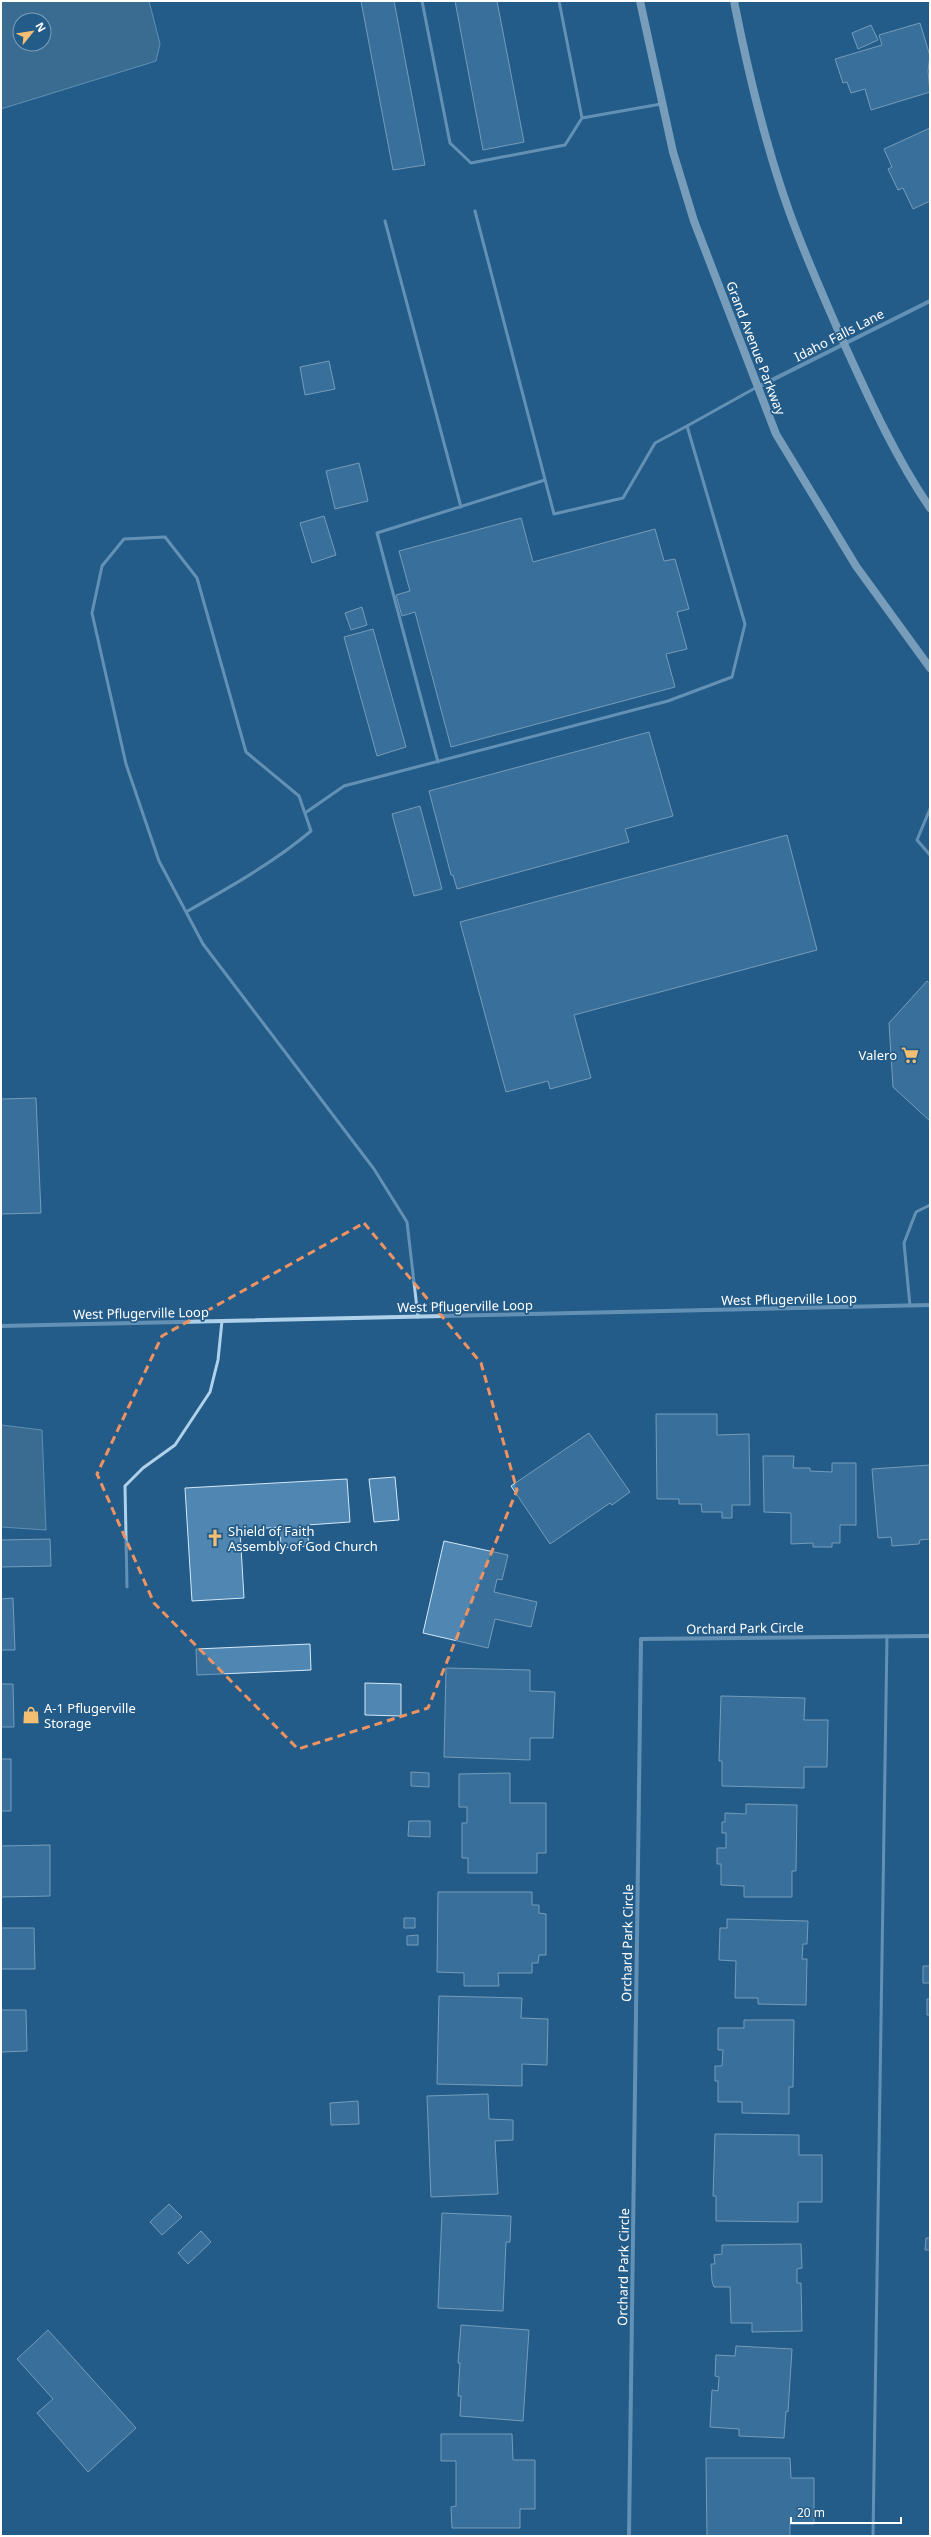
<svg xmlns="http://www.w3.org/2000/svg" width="931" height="2537" font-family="'Noto Sans',sans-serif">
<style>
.water{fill:#567e9c;stroke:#a4cdeb;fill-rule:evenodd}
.building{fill:#5087b2;stroke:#d4e8f7}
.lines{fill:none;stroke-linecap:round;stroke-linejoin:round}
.service{stroke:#b0d1ea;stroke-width:3}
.minor{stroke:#b0d1ea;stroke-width:4}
.secondary{stroke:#dbebf8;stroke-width:8}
.marked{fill:none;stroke:#f09361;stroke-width:3;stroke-dasharray:8 5;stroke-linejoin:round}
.labels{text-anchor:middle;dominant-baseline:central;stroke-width:3.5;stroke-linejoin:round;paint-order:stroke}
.street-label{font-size:13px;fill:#fff;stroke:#245c89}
.poi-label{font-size:13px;fill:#fff;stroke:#245c89;text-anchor:start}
</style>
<rect width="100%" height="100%" fill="#245c89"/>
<path class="water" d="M1 1H149L160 44 156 61 1 109ZM20 20H44V44H20Z
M1 1425 42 1430 46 1530 1 1527Z"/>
<path class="building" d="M361 1H394L425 165 393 170Z
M455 1H497L524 142 483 150Z
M920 23 930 56 928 71 930 92 871 110 865 89 851 93 847 82 843 83 835 59 882 45 879 35Z
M871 25 878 40 858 49 852 33Z
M930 128V201L913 209 903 188 898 190 888 169 892 167 884 149Z
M329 361 335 389 305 395 300 367Z
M359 463 368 501 335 509 326 471Z
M324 516 336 555 312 563 300 523Z
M521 518 533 562 655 529 664 561 675 559 689 609 677 612 687 649 666 654 675 687 451 747 415 612 402 616 396 595 410 591 399 551Z
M362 607 367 625 351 630 345 613Z
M373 629 406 747 377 756 344 637Z
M649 732 673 816 625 829 629 842 457 889 453 875H451L429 791Z
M420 806 442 889 414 896 392 814Z
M787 835 817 950 574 1015 591 1078 550 1089 548 1081 506 1092 460 922Z
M927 981 930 984V1121L893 1087 889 1023Z
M36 1098 41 1213 1 1214V1099Z
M656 1414H717V1435L749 1434 750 1505H732V1518H722V1512H702L701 1504H679V1499H657Z
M589 1433 630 1492 612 1505 610 1503 550 1544 511 1486Z
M763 1456H794L793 1468H810V1471L832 1472V1463H856V1525H840V1543H832V1547H813V1543L791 1544V1513L764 1512Z
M930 1465V1539L920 1540 919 1544 892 1546 891 1537 878 1538 872 1469Z
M395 1477 399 1520 374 1522 369 1479Z
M347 1479 350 1522 307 1525 309 1546 281 1548 280 1527 240 1530 244 1598 192 1601 185 1488Z
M50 1539 51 1566 1 1567V1540Z
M444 1541 508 1555 502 1580 497 1579 494 1592 537 1602 531 1627 495 1619 488 1648 423 1633Z
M13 1598 15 1650H1V1599Z
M310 1644 311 1670 197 1675 196 1649Z
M446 1668 530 1670V1691L555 1692 553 1738H530V1760L444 1757Z
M365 1683 401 1684V1716L365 1715Z
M1 1684H13L14 1727H1Z
M721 1696 805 1698 804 1720H828L827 1767H804V1788L722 1786V1761H719Z
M1 1759H11V1811H1Z
M411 1772 429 1773V1787L411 1786Z
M510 1773V1803H546V1853H537V1873H468V1858H462V1823H467V1807H459V1774Z
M746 1804 797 1805 796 1871H792V1897H744V1886L721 1885V1864H717V1848H726V1833H722V1822H725V1813L746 1814Z
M409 1821H430V1837L408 1836Z
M50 1845V1896L1 1897V1846Z
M438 1892H532V1905H539V1913L546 1914V1955H539L538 1963H532V1973H498L499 1986H464V1973L437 1972Z
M404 1918H415V1928H404Z
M727 1919 808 1921 807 1944H803L802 1959H807L806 2005 758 2004V1998H735L736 1961 719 1960 720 1928H727Z
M1 1928H34L35 1969H1Z
M418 1935V1945H407V1936Z
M923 1966H930V1983H923Z
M439 1996 522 1998 521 2018 548 2019 547 2065 522 2064V2086L437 2084Z
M927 1999H930V2015H927Z
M1 2010H26L27 2051 1 2052Z
M744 2020H794L793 2087H789V2114L742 2113V2102H718V2081H715V2066H722L723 2050H718V2028H744Z
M488 2094 489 2119 513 2120V2140L495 2141 498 2194 431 2197 427 2096Z
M358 2101 359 2124 331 2125 330 2103Z
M715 2134 799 2135V2155H822V2202H798V2222L716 2221V2196H713Z
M169 2204 182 2217 162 2235 150 2222Z
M442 2213 511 2216 510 2242H506L503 2311 438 2308Z
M201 2231 211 2242 188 2264 178 2253Z
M926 2238H930V2250H925Z
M801 2244 802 2268 797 2269V2283H801L802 2331 752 2332V2323H731L730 2287H714L712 2281 711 2264H715L714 2255 722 2254V2245Z
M461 2325 529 2330 523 2421 460 2416 461 2396H458L460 2363H458Z
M48 2330 136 2428 88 2472 37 2413 53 2399 17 2359Z
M736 2346 792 2349 788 2412 786 2411 784 2438 739 2436V2429L710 2427 712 2390 718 2391 719 2377 715 2376 716 2355 735 2356Z
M441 2434H512L513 2460H535V2509H520V2528H452L451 2507 456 2506V2461H441Z
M706 2458H790L791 2478H814V2524H790V2536H707Z"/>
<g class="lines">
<path class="service" d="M422 1 450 143 471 163 565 145 582 118
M559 1 582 118 661 104
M475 211 554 514 623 498 655 443 687 426
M385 221 461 507
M438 762 377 533 545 480
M930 809 917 840 930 855
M305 813 344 786 668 701 732 677 745 624 687 426 757 387
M186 912C230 887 273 863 311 831L299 796 246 752 197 578 165 537 124 539 102 566 92 613 126 764 159 861 203 944 374 1169 407 1222 418 1317
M910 1306 904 1243 916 1212 930 1205
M127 1587 125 1486 143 1468 175 1445 210 1392 218 1360 222 1321
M873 2536 887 1636"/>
<path class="minor" d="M758 387 930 301
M1 1326 930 1305
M629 2536 641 1639 930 1636"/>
<path class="secondary" d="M640 1 673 152 694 221 776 434 856 566 930 668
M734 1C748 72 765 144 789 211 806 258 826 303 846 348 871 403 896 458 930 508"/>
</g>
<path d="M0 0H931V2537H0ZM364 1223 481 1363 517 1490 428 1708 298 1749 154 1603 97 1474 162 1336Z" fill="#245c89" fill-opacity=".55" fill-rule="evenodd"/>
<path class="marked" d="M364 1223 481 1363 517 1490 428 1708 298 1749 154 1603 97 1474 162 1336Z"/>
<defs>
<g id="supermarket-bare" transform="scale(1.38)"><path d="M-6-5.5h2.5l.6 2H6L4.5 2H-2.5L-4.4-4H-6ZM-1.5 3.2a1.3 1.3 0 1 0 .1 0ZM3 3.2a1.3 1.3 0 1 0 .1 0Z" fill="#f4bf73" stroke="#245c89" stroke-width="2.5" paint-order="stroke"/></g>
<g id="church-bare" transform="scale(1.38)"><path d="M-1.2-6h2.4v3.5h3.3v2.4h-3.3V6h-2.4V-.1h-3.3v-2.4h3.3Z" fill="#f4bf73" stroke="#245c89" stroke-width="2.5" paint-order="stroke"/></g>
<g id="shop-bare" transform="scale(1.38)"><path d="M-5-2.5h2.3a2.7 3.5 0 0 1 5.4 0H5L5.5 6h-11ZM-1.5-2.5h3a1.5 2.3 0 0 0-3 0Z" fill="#f4bf73" stroke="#245c89" stroke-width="2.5" paint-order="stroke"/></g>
</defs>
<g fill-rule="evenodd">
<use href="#supermarket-bare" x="910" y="1055"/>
<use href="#church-bare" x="215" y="1538"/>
<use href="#shop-bare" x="31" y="1715"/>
</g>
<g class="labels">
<g class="street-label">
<text transform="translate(839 335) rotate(-27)">Idaho Falls Lane</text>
<text transform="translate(756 348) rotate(69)">Grand Avenue Parkway</text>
<text transform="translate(789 1299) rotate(-1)">West Pflugerville Loop</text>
<text transform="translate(465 1306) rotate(-1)">West Pflugerville Loop</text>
<text transform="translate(141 1313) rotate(-1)">West Pflugerville Loop</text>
<text transform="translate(745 1628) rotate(-1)">Orchard Park Circle</text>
<text transform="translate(627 1943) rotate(-89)">Orchard Park Circle</text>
<text transform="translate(623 2267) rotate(-89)">Orchard Park Circle</text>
</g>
<g class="poi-label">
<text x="897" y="1055" text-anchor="end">Valero</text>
<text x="228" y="1531">Shield of Faith<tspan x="228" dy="15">Assembly of God Church</tspan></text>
<text x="44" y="1708">A-1 Pflugerville<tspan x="44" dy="15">Storage</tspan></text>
</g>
</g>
<rect width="931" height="2537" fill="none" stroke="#ffffff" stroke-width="4"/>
<g transform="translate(32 32) rotate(60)"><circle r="19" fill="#245c89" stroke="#7c9db8"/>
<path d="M0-3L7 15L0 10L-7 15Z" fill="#f4bf73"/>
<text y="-6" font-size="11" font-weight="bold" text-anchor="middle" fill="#ffffff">N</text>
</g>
<path d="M791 2517v6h110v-6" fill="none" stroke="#ffffff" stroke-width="2"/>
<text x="797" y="2517" font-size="12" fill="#ffffff" stroke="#245c89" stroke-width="3" paint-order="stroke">20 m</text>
</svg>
